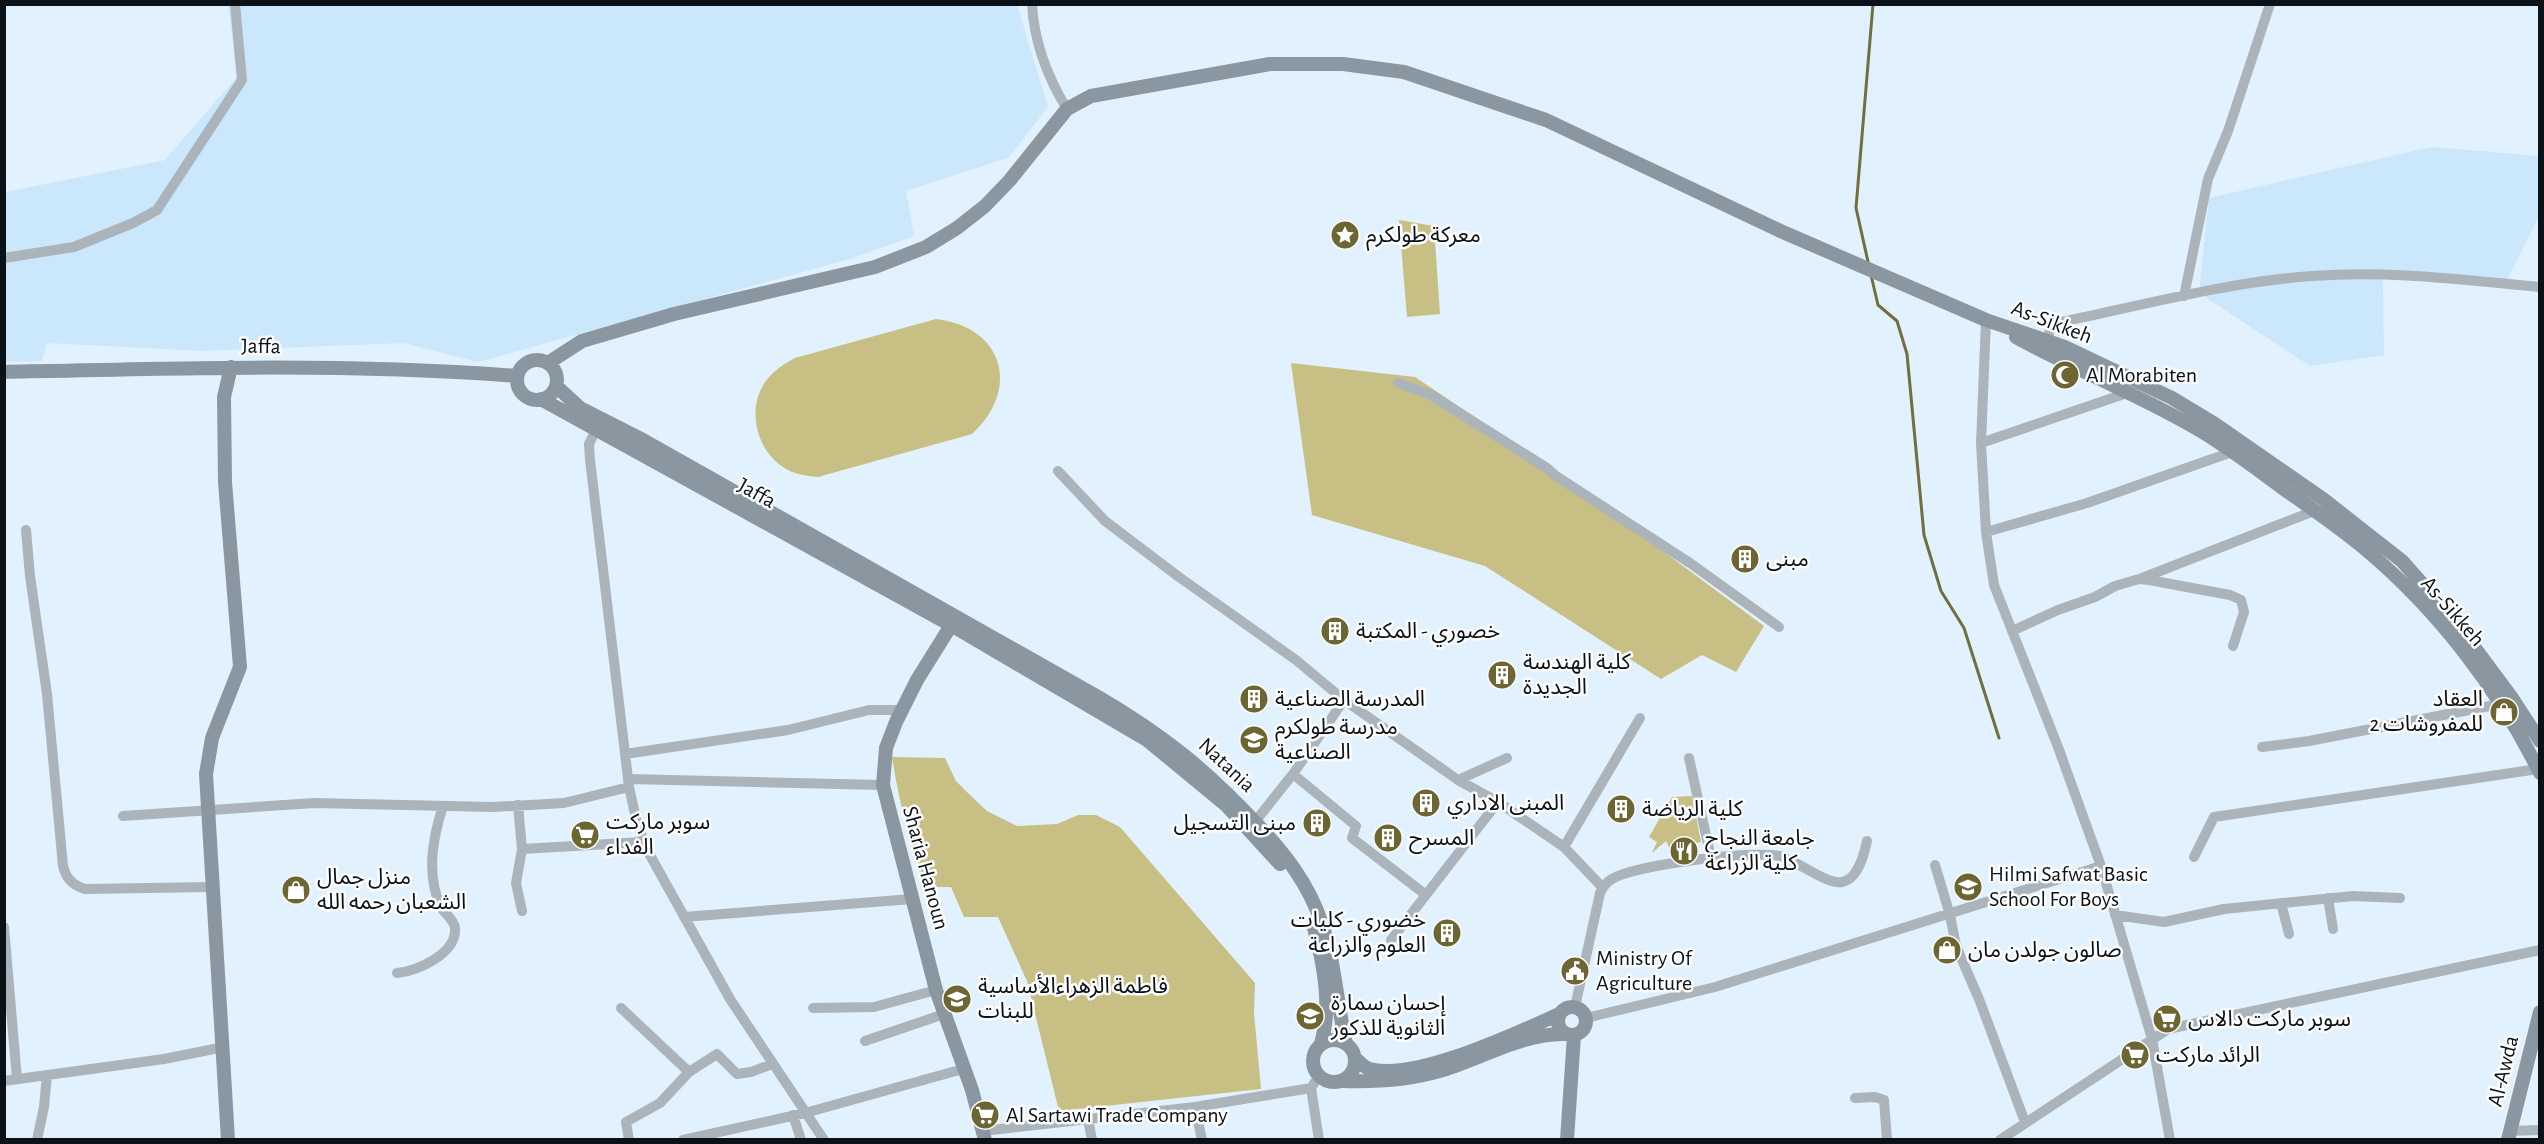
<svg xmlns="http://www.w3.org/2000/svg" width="2544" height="1144" font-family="'Alegreya Sans','Noto Sans Arabic',sans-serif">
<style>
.built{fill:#cbe7fc}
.green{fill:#c7bf83}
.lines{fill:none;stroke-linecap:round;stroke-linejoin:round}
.stream{stroke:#736e3e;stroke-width:3}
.street{stroke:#abb4bb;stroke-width:10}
.secondary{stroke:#8a97a1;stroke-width:14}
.labels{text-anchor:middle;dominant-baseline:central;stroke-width:5;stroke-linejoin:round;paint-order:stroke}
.poi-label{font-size:22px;fill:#0b1217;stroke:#fcfcfc;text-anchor:start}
.street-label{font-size:22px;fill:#0b1217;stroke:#fcfcfc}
</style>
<rect width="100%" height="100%" fill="#e1f2fe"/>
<path class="built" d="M228 5H1017L1048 107 1008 158 906 191 914 236 853 258 478 362 404 343 202 351 47 343 42 361 5 362V192L165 160 237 77Z
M2431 147 2539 156V216L2507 280 2383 278 2384 355 2310 366 2199 293 2209 198Z"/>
<path class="green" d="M1399 220 1434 226 1440 314 1407 317Z
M936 319C1004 327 1021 389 972 434L818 477C806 476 793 474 783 467 756 449 746 408 766 381 774 370 784 364 795 358Z
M1291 363 1415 377 1548 466 1764 626 1736 672 1702 655 1661 679 1485 566 1312 515Z
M892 757 945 758 956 781 971 796 987 811 1017 826 1057 824 1078 815H1096L1120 827 1255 983 1254 1013 1261 1089 1059 1111 1027 981 998 917H964L951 887H927C910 843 899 803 892 757Z
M1692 796 1701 842 1670 849 1666 841 1652 853 1657 842 1649 837 1672 797Z"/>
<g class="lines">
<path class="stream" d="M1869 266 1856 208 1873 4
M1871 275 1878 305 1897 321 1907 354 1924 535 1941 591 1964 628 1999 738"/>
<path class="street" d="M1032 4C1034 41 1048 78 1067 109
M4 258 74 247 133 223 157 210 242 80 235 4
M2184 296 2208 179 2228 131 2270 4
M1986 320 1981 443 1986 532 1994 585 2058 747 2101 866 2152 1039 2170 1140
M2048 341 2050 328 2061 322C2144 305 2227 282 2312 276 2389 270 2463 280 2540 287
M1398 383 1431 395 1547 468 1556 476 1690 563 1779 627
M599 424 589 444 590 460 629 787 637 823 646 848 730 999 824 1140
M1981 443 2127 393
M1058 471 1105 521 1179 577 1296 660 1344 700 1458 780 1498 802 1564 847 1603 888
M26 530 30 576 47 694 63 866C66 878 72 885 85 889L212 887
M1986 532 2087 503 2232 452
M2142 578 2314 511
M2012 631 2058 610 2095 597 2115 586 2139 579 2149 580 2230 595 2241 600 2244 612 2233 646
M2262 747 2309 741 2500 704
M625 754 788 730 869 710H902
M1689 758 1711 858
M1293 774 1356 826 1352 838 1426 895
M628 779 883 785
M1458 780 1507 758
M518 805 522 849 516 883 522 911
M123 816 314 803 493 807 564 803 629 787
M1250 828 1293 774 1344 700
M1564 847 1640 718
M522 849 643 842
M2194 857 2214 817 2538 769
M1935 865 1950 915 1956 946 1979 999 2025 1122
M2328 898 2333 929
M2281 903 2289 934
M2115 915 2164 922 2224 909 2353 896 2400 898
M684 917 912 899
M4 927 17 1079
M1391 940 1498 802
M397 973C417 971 457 954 455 928 454 919 443 913 440 905 426 873 433 837 443 806
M1575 1007 1600 893C1603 887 1606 882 1612 879 1635 865 1752 850 1779 856 1797 860 1826 885 1842 882 1858 879 1864 855 1867 841
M621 1008 689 1072 717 1054 737 1074 751 1072 772 1064
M813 1008 874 1007 936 990
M1586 1018 1715 987 2101 866
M865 1041 944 1014
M4 1081 164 1059 224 1047
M1855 1098 1875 1097 1884 1100 1887 1140
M1195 1107 1202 1140
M793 1115 801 1140
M1088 1119 1092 1140
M983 1131 1195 1107 1311 1088
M2510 1131 2540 1130
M37 1140 44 1107 47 1075
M629 1140 626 1122 660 1103 689 1072
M683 1140 805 1113 963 1069
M1319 1140 1311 1088 1319 1076
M2000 1140 2168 1029 2540 950"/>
<path class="secondary" d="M2016 337C2074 369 2137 394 2194 427 2226 445 2255 468 2284 489 2311 508 2339 527 2364 548 2437 609 2498 688 2540 773
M517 380a20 20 0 1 1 40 0a20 20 0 1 1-40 0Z
M548 363 582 341 674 314 875 267 926 247 957 228 985 206 1010 180 1067 109 1091 96 1270 64H1343L1404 72 1546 120 1785 233 1986 320 2065 347 2172 398 2215 424 2323 499 2402 561 2454 620 2512 698 2540 741
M4 372C175 368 346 363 517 376
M556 386 580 408 643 440 1100 698C1163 735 1205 769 1255 822 1284 852 1309 884 1322 924 1335 962 1337 1004 1346 1044
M541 399 951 625 1147 740 1226 805 1280 864
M955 619 917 680 896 722 886 748 883 785 936 990 972 1090 985 1140
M1314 928C1324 965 1332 1007 1321 1044
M1558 1021a14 14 0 1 1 28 0a14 14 0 1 1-28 0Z
M1313 1061a21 21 0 1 1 42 0a21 21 0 1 1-42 0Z
M1355 1058C1361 1064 1366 1069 1374 1070 1420 1078 1516 1034 1559 1014
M1343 1081C1377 1082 1410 1080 1443 1070 1482 1058 1524 1033 1565 1034
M228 1140 206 774 212 738 240 667 225 482 224 397 231 367
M1567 1140 1574 1035
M2508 1140 2540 1012"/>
</g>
<defs>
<g id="sight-disc" transform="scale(1.5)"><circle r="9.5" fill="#6d6633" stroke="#fcfcfc"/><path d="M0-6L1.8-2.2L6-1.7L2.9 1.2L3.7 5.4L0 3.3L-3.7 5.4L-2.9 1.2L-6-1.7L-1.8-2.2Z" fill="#fff"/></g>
<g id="mosque-disc" transform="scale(1.5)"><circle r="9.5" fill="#6d6633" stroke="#fcfcfc"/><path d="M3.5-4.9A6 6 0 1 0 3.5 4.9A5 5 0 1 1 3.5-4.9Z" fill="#fff"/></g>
<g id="building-disc" transform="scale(1.5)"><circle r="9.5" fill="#6d6633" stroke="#fcfcfc"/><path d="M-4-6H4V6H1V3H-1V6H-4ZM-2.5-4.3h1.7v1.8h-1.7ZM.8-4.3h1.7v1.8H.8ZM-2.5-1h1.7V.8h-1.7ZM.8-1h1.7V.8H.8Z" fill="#fff"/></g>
<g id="shop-disc" transform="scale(1.5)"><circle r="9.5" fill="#6d6633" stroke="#fcfcfc"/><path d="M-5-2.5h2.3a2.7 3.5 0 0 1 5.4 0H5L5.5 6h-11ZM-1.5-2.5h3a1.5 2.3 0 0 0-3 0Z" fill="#fff"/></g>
<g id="school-disc" transform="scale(1.5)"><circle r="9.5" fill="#6d6633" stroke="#fcfcfc"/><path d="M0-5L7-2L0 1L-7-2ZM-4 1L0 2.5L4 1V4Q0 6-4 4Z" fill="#fff"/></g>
<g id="supermarket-disc" transform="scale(1.5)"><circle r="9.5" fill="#6d6633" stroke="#fcfcfc"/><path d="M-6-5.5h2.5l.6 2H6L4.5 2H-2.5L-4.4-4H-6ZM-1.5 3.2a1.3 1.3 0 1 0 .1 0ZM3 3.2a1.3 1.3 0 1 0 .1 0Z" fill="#fff"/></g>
<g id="restaurant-disc" transform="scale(1.5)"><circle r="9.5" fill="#6d6633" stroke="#fcfcfc"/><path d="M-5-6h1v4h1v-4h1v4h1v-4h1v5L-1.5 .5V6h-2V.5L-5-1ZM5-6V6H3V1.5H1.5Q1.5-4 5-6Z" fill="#fff"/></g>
<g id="civic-disc" transform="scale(1.5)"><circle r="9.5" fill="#6d6633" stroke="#fcfcfc"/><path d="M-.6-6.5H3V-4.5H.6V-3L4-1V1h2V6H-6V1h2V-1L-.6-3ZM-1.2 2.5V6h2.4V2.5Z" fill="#fff"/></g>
</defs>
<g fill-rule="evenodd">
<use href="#sight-disc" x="1345" y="235"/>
<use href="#mosque-disc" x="2065" y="375"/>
<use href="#building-disc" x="1745" y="559"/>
<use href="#building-disc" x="1335" y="631"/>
<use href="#building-disc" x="1502" y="675"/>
<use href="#building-disc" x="1254" y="699"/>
<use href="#shop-disc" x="2504" y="712"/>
<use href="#school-disc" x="1254" y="740"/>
<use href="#building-disc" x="1426" y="803"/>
<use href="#building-disc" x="1621" y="809"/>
<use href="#building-disc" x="1317" y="823"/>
<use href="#supermarket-disc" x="585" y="835"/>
<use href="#building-disc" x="1388" y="838"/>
<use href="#restaurant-disc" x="1684" y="851"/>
<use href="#school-disc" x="1968" y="887"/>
<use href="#shop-disc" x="296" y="890"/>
<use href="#building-disc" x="1447" y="933"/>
<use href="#shop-disc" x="1947" y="950"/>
<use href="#civic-disc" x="1575" y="971"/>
<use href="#school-disc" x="957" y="999"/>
<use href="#school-disc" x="1310" y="1016"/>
<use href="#supermarket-disc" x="2167" y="1019"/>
<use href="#supermarket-disc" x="2135" y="1055"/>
<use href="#supermarket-disc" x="985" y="1115"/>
</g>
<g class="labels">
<g class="poi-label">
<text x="1366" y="235">معركة طولكرم</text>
<text x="2086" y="375">Al Morabiten</text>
<text x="1766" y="559">مبنى</text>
<text x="1356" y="631">خصوري - المكتبة</text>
<text x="1523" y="662">كلية الهندسة<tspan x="1523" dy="25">الجديدة</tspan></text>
<text x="1275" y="699">المدرسة الصناعية</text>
<text x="2483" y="699" text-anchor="end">العقاد<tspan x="2483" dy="25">للمفروشات 2</tspan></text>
<text x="1275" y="727">مدرسة طولكرم<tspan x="1275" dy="25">الصناعية</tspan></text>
<text x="1447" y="803">المبنى الاداري</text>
<text x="1642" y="809">كلية الرياضة</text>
<text x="606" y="822">سوبر ماركت<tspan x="606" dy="25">الفداء</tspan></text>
<text x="1296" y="823" text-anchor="end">مبنى التسجيل</text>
<text x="1409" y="838">المسرح</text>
<text x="1705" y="838">جامعة النجاح<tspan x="1705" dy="25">كلية الزراعة</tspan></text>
<text x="1989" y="874">Hilmi Safwat Basic<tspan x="1989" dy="25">School For Boys</tspan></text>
<text x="317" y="877">منزل جمال<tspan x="317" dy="25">الشعبان رحمه الله</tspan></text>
<text x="1426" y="920" text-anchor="end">خضوري - كليات<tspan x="1426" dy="25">العلوم والزراعة</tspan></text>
<text x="1968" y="950">صالون جولدن مان</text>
<text x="1596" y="958">Ministry Of<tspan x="1596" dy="25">Agriculture</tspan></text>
<text x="978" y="986">فاطمة الزهراءالأساسية<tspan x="978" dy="25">للبنات</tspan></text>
<text x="1331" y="1003">إحسان سمارة<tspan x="1331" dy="25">الثانوية للذكور</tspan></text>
<text x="2188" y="1019">سوبر ماركت دالاس</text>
<text x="2156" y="1055">الرائد ماركت</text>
<text x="1006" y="1115">Al Sartawi Trade Company</text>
</g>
<g class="street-label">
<text transform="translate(2052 322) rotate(21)">As-Sikkeh</text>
<text transform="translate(261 346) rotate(1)">Jaffa</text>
<text transform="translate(757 493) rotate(29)">Jaffa</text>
<text transform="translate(2453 611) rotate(49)">As-Sikkeh</text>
<text transform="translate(1227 765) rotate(43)">Natania</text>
<text transform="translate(926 868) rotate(75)">Sharia Hanoun</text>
<text transform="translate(2503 1071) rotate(-76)">Al-Awda</text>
</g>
</g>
<rect width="2544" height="1144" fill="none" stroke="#0b1217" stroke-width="12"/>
</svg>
